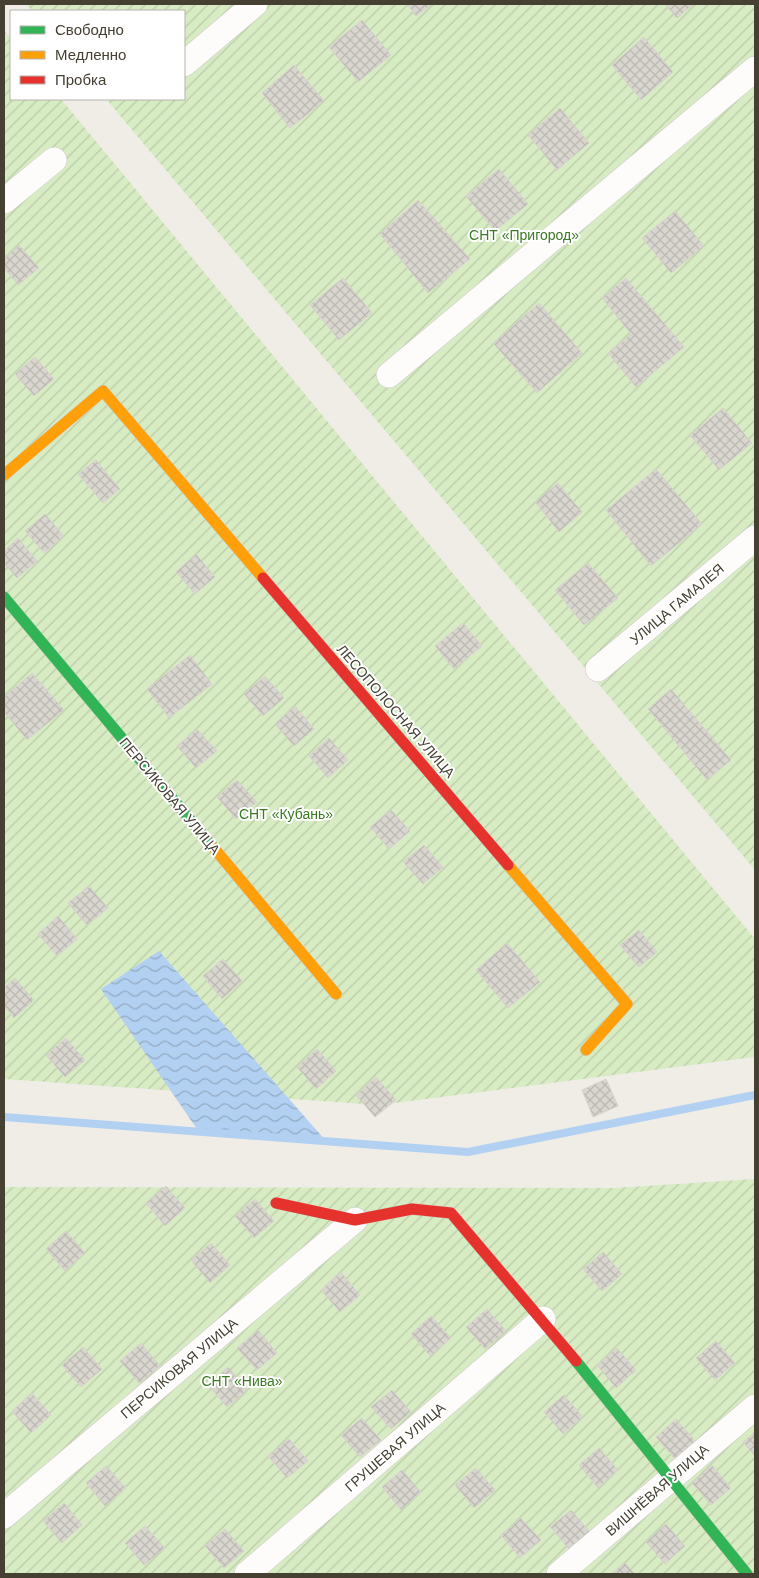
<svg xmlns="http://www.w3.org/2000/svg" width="759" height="1578" font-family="Helvetica,sans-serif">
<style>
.garden{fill:url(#garden-furrows)}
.water{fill:url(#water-waves)}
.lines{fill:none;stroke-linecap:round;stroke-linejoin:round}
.stream{stroke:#b2d0f1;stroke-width:8}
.building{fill:url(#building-cross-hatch);stroke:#d7d4cc}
.street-casing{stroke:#cdcbc4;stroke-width:26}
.fast-casing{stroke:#cfccbc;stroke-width:12}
.slow-casing{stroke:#cfccbc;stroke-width:12}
.jam-casing{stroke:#cfccbc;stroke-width:12}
.street{stroke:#fdfcfb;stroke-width:25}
.fast{stroke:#30b455;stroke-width:11}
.slow{stroke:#ff9f0a;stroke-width:11}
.jam{stroke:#e5322d;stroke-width:11}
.labels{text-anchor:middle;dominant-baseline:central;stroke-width:4;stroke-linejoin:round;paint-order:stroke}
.park-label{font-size:14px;fill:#387b21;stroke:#fff}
.street-label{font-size:14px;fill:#454032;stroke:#fff}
</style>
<defs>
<pattern id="garden-furrows" width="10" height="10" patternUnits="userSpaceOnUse" patternTransform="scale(1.25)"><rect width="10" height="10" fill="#d7ecc3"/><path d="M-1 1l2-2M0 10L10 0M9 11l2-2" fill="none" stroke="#bacba8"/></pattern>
<pattern id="water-waves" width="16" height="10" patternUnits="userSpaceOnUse" patternTransform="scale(1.25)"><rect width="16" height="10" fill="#b2d0f1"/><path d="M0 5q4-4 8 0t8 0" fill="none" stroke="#93aac4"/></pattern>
<pattern id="building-cross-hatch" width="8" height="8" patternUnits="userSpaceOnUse" patternTransform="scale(1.25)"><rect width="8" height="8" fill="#d8d6cf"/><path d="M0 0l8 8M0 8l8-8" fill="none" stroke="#bbb9b2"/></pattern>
</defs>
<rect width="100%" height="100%" fill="#efede6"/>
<path class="garden" d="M26 4H755V870L106 99H184V11H32Z
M4 30 11 39V99H61L755 939V1057L379 1105 4 1079Z
M755 1179V1574H4V1187L614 1188Z"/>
<path class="water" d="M159 951 326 1141 199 1132 101 989Z"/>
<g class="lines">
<path class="stream" d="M4 1117 468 1152 755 1095"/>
</g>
<path class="building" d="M407 4H432L416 16Z
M665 4H694L677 18Z
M362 20 391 55 358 82 329 47Z
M644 37 673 72 641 100 612 65Z
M294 65 324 101 290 128 262 93Z
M560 108 589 143 557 170 528 135Z
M499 169 528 204 495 231 466 196Z
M418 200 470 259 428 293 380 234Z
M675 211 704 246 671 273 642 238Z
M19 245 39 268 18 285 4 268V259Z
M343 278 372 313 339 340 310 305Z
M626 278 684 347 636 387 608 353 631 334 602 298Z
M539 303 582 353 537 393 493 343Z
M35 357 54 379 34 396 15 374Z
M723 408 752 443 719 470 690 435Z
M96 460 120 489 103 503 78 474Z
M656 469 702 524 651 566 606 510Z
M558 483 582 512 559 532 535 502Z
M45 514 64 536 44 553 25 531Z
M18 538 37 561 17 578 4 563V551Z
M196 554 215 577 195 594 176 572Z
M588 563 618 598 584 625 555 590Z
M463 623 482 646 454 669 435 646Z
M190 655 212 684 169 718 147 689Z
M32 673 64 710 27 740 4 712V697Z
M265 676 284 698 263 716 244 694Z
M671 689 731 760 707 780 648 709Z
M295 706 314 729 294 746 275 724Z
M197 729 217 751 196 768 177 746Z
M329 738 348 760 328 778 309 756Z
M237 780 257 802 236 819 217 797Z
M391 810 410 831 389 849 370 827Z
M424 845 443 867 423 884 403 862Z
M89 886 108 908 87 925 68 903Z
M58 916 77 939 57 956 38 934Z
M639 930 657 952 639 967 620 945Z
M507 943 540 982 508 1008 476 970Z
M223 959 242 981 222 999 203 976Z
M15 978 34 1000 14 1018 4 1006V988Z
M66 1038 85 1060 65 1077 46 1055Z
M317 1049 336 1071 316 1089 297 1067Z
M376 1077 396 1100 375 1117 356 1095Z
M606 1079 618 1106 593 1117 582 1090Z
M166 1186 185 1208 165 1226 146 1203Z
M255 1199 274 1221 254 1238 235 1216Z
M66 1231 85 1253 65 1271 46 1249Z
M211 1243 230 1265 210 1283 191 1260Z
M603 1252 622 1274 602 1291 583 1269Z
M341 1272 360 1295 340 1312 321 1290Z
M487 1309 506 1331 485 1349 466 1327Z
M431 1316 451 1338 430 1356 411 1334Z
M258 1330 277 1353 257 1370 237 1348Z
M716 1341 735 1363 715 1380 696 1358Z
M141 1343 160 1366 139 1383 120 1361Z
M83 1347 102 1369 81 1387 62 1365Z
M617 1348 636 1370 616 1388 597 1365Z
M228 1367 247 1390 227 1407 208 1385Z
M392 1390 411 1412 391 1429 371 1407Z
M32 1393 51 1415 31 1433 12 1411Z
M564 1395 583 1417 563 1434 544 1412Z
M362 1418 381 1440 360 1457 341 1435Z
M676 1419 695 1441 675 1459 656 1437Z
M755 1432V1456L743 1442Z
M289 1439 308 1461 287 1478 268 1456Z
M599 1448 618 1470 598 1488 579 1465Z
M712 1465 731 1488 711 1505 692 1483Z
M106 1466 126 1488 105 1506 86 1483Z
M476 1468 495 1490 474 1508 455 1485Z
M402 1470 421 1492 401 1510 382 1487Z
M64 1503 82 1525 62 1543 43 1521Z
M571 1510 590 1532 569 1549 550 1527Z
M521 1518 541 1540 520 1558 501 1535Z
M666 1524 685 1546 665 1564 646 1542Z
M145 1526 165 1548 144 1565 125 1543Z
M225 1529 244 1551 224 1568 205 1546Z
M625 1563 635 1574H611Z"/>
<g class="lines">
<g class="street-casing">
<path id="street" d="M184 64 255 4
M4 201 54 160
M389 375 755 69
M598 669 755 538
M4 1516 355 1220
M247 1574 543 1319
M559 1574 755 1407"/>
</g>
<g class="fast-casing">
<path id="fast" d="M4 597 213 847
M576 1361 747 1574"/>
</g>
<g class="slow-casing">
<path id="slow" d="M4 475 103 391 263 578
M213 847 336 994
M508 865 627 1004 586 1050"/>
</g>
<g class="jam-casing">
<path id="jam" d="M263 578 508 865
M276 1203 355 1220 412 1209 451 1213 576 1361"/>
</g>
<use href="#street" class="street"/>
<use href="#fast" class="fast"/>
<use href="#slow" class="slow"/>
<use href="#jam" class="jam"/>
</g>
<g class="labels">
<g class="park-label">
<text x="524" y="235">СНТ «Пригород»</text>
<text x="286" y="814">СНТ «Кубань»</text>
<text x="242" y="1381">СНТ «Нива»</text>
</g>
<g class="street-label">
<text transform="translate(677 604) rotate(-40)">УЛИЦА ГАМАЛЕЯ</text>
<text transform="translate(396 711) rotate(49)">ЛЕСОПОЛОСНАЯ УЛИЦА</text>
<text transform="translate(170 796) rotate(50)">ПЕРСИКОВАЯ УЛИЦА</text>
<text transform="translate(179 1368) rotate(-40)">ПЕРСИКОВАЯ УЛИЦА</text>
<text transform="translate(395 1447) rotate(-41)">ГРУШЕВАЯ УЛИЦА</text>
<text transform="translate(657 1490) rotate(-41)">ВИШНЁВАЯ УЛИЦА</text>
</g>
</g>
<rect width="759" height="1578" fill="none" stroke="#454032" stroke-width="10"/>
<rect x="10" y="10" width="175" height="90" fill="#ffffff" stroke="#b5b3ad"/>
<rect x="20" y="26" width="25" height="8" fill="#30b455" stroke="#b5b3ad"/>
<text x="55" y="35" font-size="15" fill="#454032">Свободно</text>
<rect x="20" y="51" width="25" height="8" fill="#ff9f0a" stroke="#b5b3ad"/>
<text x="55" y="60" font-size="15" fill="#454032">Медленно</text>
<rect x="20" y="76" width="25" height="8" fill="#e5322d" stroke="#b5b3ad"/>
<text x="55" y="85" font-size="15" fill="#454032">Пробка</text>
</svg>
